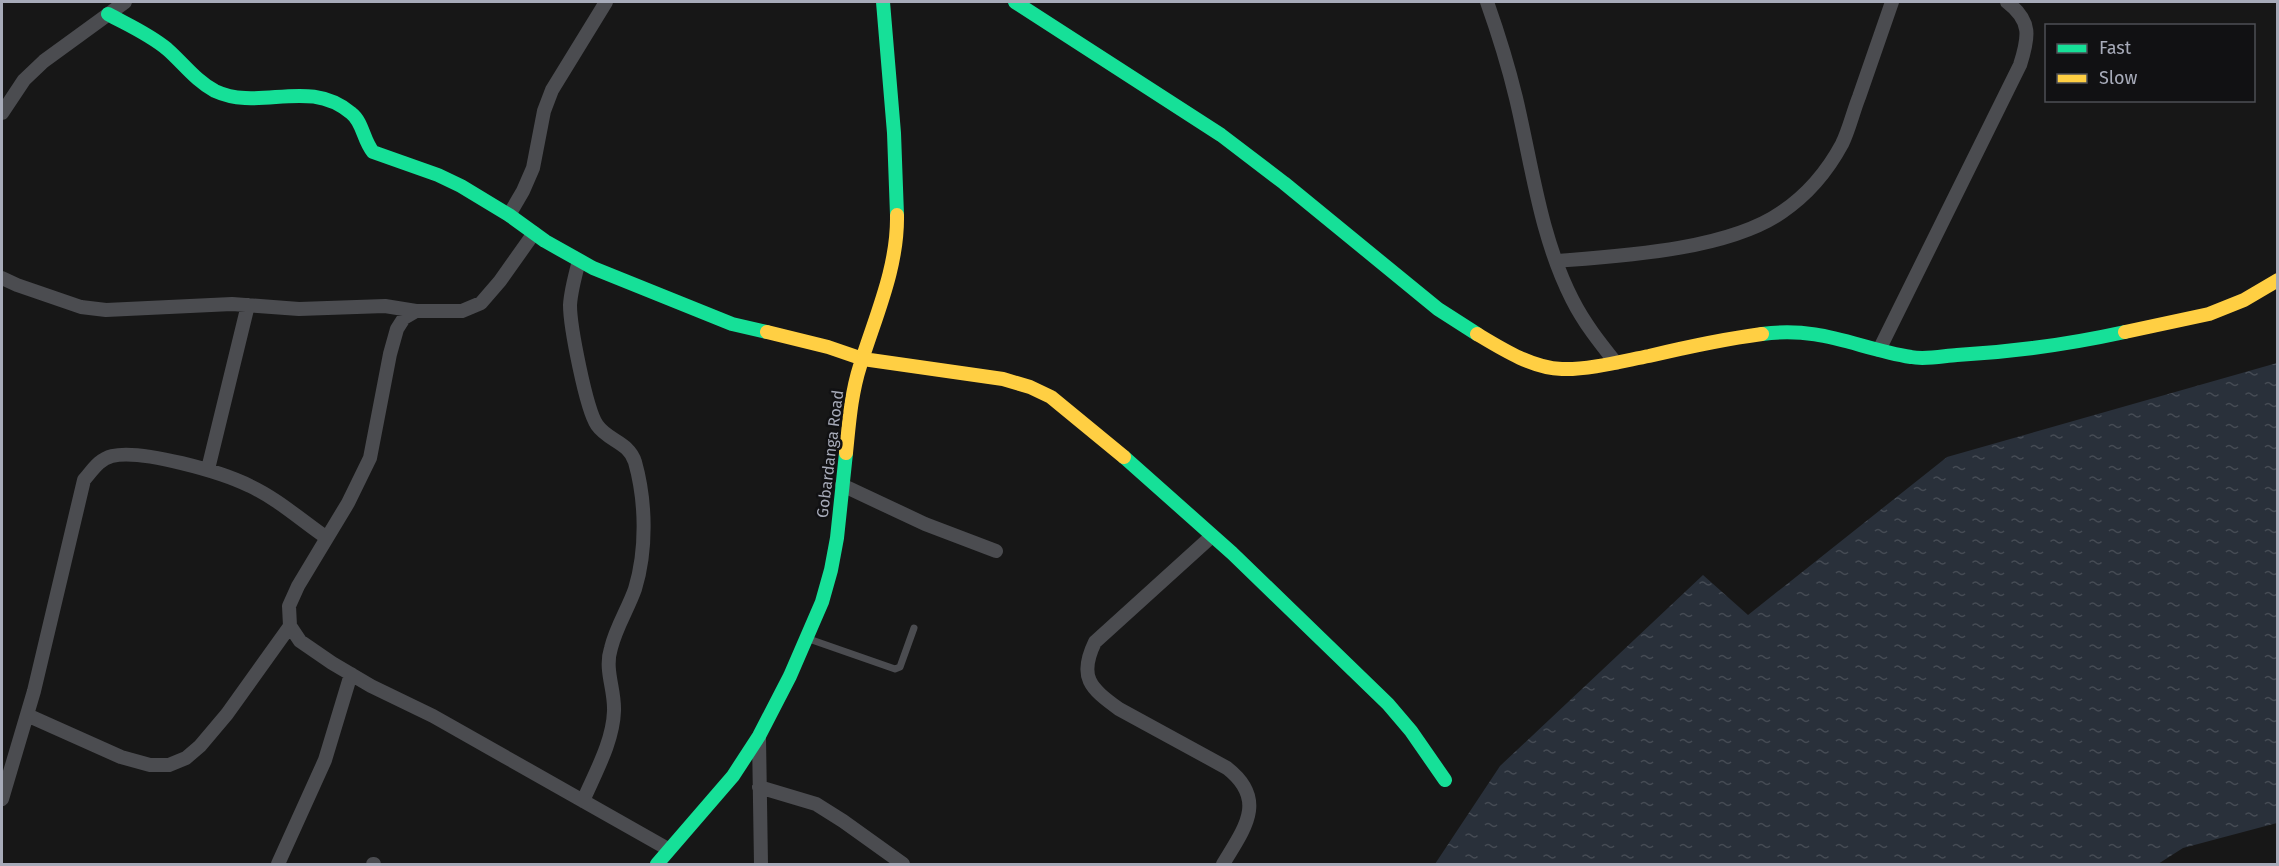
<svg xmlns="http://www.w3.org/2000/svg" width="2279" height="866" font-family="'Fira Sans',sans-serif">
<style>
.water{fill:url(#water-ripples)}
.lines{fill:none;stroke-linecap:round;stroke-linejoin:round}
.lane{stroke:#4b4c50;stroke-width:7}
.street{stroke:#4b4c50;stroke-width:14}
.fast{stroke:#16e098;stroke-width:14}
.slow{stroke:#ffcf43;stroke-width:14}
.labels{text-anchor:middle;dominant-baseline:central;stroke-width:5;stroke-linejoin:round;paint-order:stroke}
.street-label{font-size:16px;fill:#a7abb9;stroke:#111113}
</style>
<defs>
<pattern id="water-ripples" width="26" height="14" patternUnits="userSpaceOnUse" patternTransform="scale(1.5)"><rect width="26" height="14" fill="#29303a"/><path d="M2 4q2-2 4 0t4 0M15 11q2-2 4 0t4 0" fill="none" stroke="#454b54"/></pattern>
</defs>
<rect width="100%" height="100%" fill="#171717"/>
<path class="water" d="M2277 363V823L2183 848 2158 864H1435L1500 766 1703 575 1748 615 1947 457Z"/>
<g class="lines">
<path class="lane" d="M809 639 895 669 900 667 914 628"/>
<path class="street" d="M1487 2C1498 33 1508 65 1516 98 1532 165 1540 236 1572 299 1584 323 1600 343 1616 363
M2 113 24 80 44 61 125 2
M509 215 523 191 533 168 544 111 552 90 606 2
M534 233 500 281 481 303 462 311H416L404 318 397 329 390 354 370 458 348 503 298 586 289 606 290 626 300 641 332 663 371 686 433 716 668 849
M579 261C575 276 571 290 570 305 570 326 586 409 597 425 608 441 629 442 635 462 646 501 647 550 635 589 628 609 616 627 611 648 604 670 615 689 614 711 613 742 595 773 583 801
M1556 261C1621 256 1728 250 1782 212 1807 195 1828 170 1842 144 1849 130 1853 112 1859 97 1870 65 1881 33 1892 2
M2 278 17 285 81 307 106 310 232 304 299 309 385 306 416 311
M1879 350 2020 65C2029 37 2032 21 2007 2
M208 469 248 305
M842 485 925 524 996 551
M1212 536 1095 642C1078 677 1090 688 1119 709L1227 768C1268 800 1244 829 1223 864
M27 715 121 757 150 765H169L186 758 200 746 227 714 290 626
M759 738 761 864
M759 787 816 804 843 821 903 864
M2 799 34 691 84 480C92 471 99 459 112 456 142 449 222 472 250 486 278 499 302 521 327 538
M278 864 325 760 351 674
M373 864H374"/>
<path class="fast" d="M883 2 894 133 897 215
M1015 2 1221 135 1284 183 1438 309 1477 334
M108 14C128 25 149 34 167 49 183 63 196 81 215 91 260 112 308 77 351 113 363 122 363 140 373 152L438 175 461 186 509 215 545 241 593 268 732 324 767 332
M1762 334C1822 326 1856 348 1911 357 1925 360 1943 356 1957 355 2014 352 2070 344 2125 332
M1124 457 1232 553 1388 704 1411 731 1445 780
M657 864 733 776 759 736 790 676 822 602 831 570 837 538 846 453"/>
<path class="slow" d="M767 332 828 347 863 359 1003 379 1030 387 1051 397 1124 457
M2125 332 2209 314 2244 300 2278 280
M1477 334C1502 349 1532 368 1562 369 1588 370 1623 361 1649 356 1687 347 1724 339 1762 334
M846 453C849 424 851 394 860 366 875 317 898 268 897 215"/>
</g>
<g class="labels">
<g class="street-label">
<text transform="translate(830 454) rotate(-83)">Gobardanga Road</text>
</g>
</g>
<rect width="2279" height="866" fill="none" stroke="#a7abb9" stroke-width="6"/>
<rect x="2045" y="24" width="210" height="78" fill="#111113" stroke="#4d4f55" stroke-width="1.5"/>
<rect x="2057" y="44" width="30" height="9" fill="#16e098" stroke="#4d4f55" stroke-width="1.5"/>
<text x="2099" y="54" font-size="18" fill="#a7abb9">Fast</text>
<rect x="2057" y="74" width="30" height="9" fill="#ffcf43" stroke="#4d4f55" stroke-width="1.5"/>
<text x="2099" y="84" font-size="18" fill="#a7abb9">Slow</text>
</svg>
